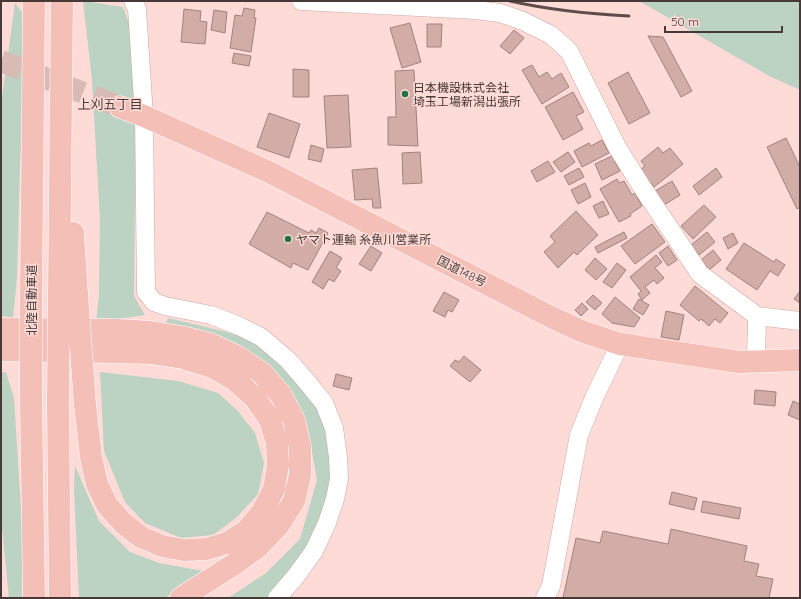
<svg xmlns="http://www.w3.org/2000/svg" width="801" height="599" font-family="Quicksand,'Noto Sans JP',sans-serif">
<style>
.green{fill:#bcd2c2}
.building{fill:#d2aca7;stroke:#a2827e}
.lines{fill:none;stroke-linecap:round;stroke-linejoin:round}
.highway-tunnel{stroke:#d9bbb6;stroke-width:22;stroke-dasharray:22 11;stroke-linecap:butt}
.minor-casing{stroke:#c9a8a3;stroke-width:19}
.highway-casing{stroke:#fff;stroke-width:23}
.minor{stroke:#fff;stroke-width:18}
.highway{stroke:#f3bfb7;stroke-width:22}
.rail{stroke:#5d4c4a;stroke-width:3}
.highway-bridge-casing{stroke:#fff;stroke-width:23;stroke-linecap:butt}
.highway-bridge{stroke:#f3bfb7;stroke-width:22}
.poi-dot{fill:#217243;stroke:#fedbd6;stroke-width:1.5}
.labels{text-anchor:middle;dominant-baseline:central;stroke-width:3;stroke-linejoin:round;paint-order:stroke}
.poi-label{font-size:12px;fill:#473937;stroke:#fedbd6;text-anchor:start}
.street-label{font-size:12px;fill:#473937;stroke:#fedbd6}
.neighbourhood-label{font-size:13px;fill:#473937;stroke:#fedbd6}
</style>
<rect width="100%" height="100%" fill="#fedbd6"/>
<path class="green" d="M83 1 123 7 133 34 137 131 135 193 134 296 145 315 96 322 99 294 100 220 92 80Z
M639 1H800V90L769 76Z
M15 3 22 12 24 44 20 167 17 277 13 318 1 316 2 98Z
M168 318 231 333 259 344 286 365 318 404 328 428 333 464 319 531 274 593 267 598H228L266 573 300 539 317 480 307 424 281 379 165 327Z
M6 372 14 398 23 541 22 598H9L1 517V373Z
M100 372 178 381 218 393 237 410 255 433 264 463 258 494 237 517 213 535 181 538 145 523 125 502 104 451Z
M75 466 99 521 130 552 159 563 203 571 165 598H79L74 489Z"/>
<path class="building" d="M244 8 255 10 254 18H256L251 52 230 48 235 15 242 16Z
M184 9 201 11 200 21 207 22 205 44 181 42Z
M214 10 227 12 225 33 211 30Z
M410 23 421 62 402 68 390 28Z
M427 24H442L441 47H427Z
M514 30 524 38 510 54 500 46Z
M648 36 663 37 692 91 681 97Z
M234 53 251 56 249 66 232 63Z
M532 65 539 77 547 72 552 79 561 73 569 87 542 104 522 70Z
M293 69 309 70V97H293Z
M414 70 418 146 388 145V117H396L395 71Z
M628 72 650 113 629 124 608 83Z
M573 92 584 112 576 116 583 129 563 140 545 107Z
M348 95 351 147 327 148 324 96Z
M269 113 300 124 289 158 257 147Z
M786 138 800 167V207L797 209 767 147Z
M602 140 609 153 582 167 574 151 589 143 591 146Z
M311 145 324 149 321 162 308 159Z
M658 147 663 153 670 148 683 164 654 187 640 170 645 166 641 161Z
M420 152 422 183 403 184 402 153Z
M568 152 575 162 561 172 553 162Z
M612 156 620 171 602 180 595 164Z
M548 161 555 172 537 182 531 171Z
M377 168 381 208H373L372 199 355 200 352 170Z
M579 168 584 177 569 185 564 176Z
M716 168 722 177 699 195 693 186Z
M617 179 619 183 624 181 632 195 635 193 642 206 630 214 631 216 619 222 600 189Z
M672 181 680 195 664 205 655 191Z
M585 183 591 197 578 204 571 190Z
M603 201 609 214 599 218 593 206Z
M704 205 716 217 693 239 681 226Z
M576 211 598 235 577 255 574 252 558 268 544 252 555 242 550 236Z
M267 212 309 233 311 230 316 233 319 228 328 233 308 270 293 263 291 268 249 244Z
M652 224 665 242 635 264 621 246Z
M624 232 627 238 598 253 595 247Z
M707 232 715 242 699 255 691 245Z
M733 233 738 243 728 249 723 238Z
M744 243 774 262 776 259 785 265 778 276 770 271 757 290 726 269Z
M371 246 382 253 371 271 359 264Z
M668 246 677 260 668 266 659 253Z
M713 250 721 260 709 270 701 260Z
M330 251 342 258 336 268 341 271 334 282 329 279 323 289 312 282Z
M656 255 662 262 655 268 664 278 657 284 654 280 645 287 650 293 642 300 638 294 641 291 630 277Z
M595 258 607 269 596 280 585 270Z
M617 263 626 270 612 288 603 282Z
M695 286 728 313 720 323 715 319 709 326 701 319 699 321 680 305Z
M800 291V303L794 299Z
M444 292 459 300 452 312 448 310 445 317 433 311Z
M593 295 602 303 595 310 586 302Z
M615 297 640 318 634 327 612 323 602 314Z
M639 299 649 305 643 315 633 309Z
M582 303 588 309 581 316 575 310Z
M666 311 684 315 679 340 661 337Z
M464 356 481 370 470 382 450 366 455 360 459 362Z
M336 374 352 378 349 390 333 386Z
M755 390 776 392 775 406 754 404Z
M793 401 800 404V420L788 415Z
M672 492 697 498 694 510 669 504Z
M703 501 741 508 739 519 701 512Z
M671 529 747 546 744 561 759 564 756 576 773 579 769 598H563L576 538 600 543 603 531 668 544Z"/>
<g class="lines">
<path class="highway-tunnel" d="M1 61 120 107"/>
<g class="minor-casing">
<path id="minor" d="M133 1 137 9 144 116 146 292 154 302 165 306 211 315 239 326 261 337 288 360 307 382 324 403 334 428 338 457 339 479 335 499 327 523 314 551 296 576 277 598
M301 1 476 10 500 13 523 21 551 35 569 51 617 147 640 184 700 274 757 316 756 361
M757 316 800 321
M545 598 551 586 579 435 594 398 620 344"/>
</g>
<g class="highway-casing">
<path id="highway" d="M120 107 144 116 269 172 549 316 581 331 620 344 739 362 800 360
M73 233 77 295
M31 293 34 1
M59 294 62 1
M1 329 118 330 150 332 182 337 210 344 238 357 262 373 281 395 294 420 300 447V475L294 501 278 526 259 546 233 565 181 598
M1 350 119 352 152 353 183 358 212 367 235 380 255 398 270 420 277 443 278 465 274 489 262 512 246 531 227 543 206 549 184 550 162 546 141 537 123 523 107 505 97 484 91 457 85 405
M31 401 34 598
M58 403 60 598"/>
</g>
<use href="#minor" class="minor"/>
<use href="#highway" class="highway"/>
<path class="rail" d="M510 1C550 10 589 14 629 16"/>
<g class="highway-bridge-casing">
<path id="highway-bridge" d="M77 295 85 405
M31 401V293
M58 403 59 294"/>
</g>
<use href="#highway-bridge" class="highway-bridge"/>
</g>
<g class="poi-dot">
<circle cx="405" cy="94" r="4"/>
<circle cx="288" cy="239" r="4"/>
</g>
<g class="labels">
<g class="poi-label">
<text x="413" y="87">日本機設株式会社<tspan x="413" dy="14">埼玉工場新潟出張所</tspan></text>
<text x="296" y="239">ヤマト運輸 糸魚川営業所</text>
</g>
<g class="street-label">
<text transform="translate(462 271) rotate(27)">国道148号</text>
<text transform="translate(31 300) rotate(-90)">北陸自動車道</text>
</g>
<g class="neighbourhood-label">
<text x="110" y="104">上刈五丁目</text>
</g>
</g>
<rect width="801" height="599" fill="none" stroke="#473937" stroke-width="4"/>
<path d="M665 26v6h117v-6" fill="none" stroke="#473937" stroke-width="2"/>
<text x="671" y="26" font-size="12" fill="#473937" stroke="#fedbd6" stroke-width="3" paint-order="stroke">50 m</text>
</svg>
